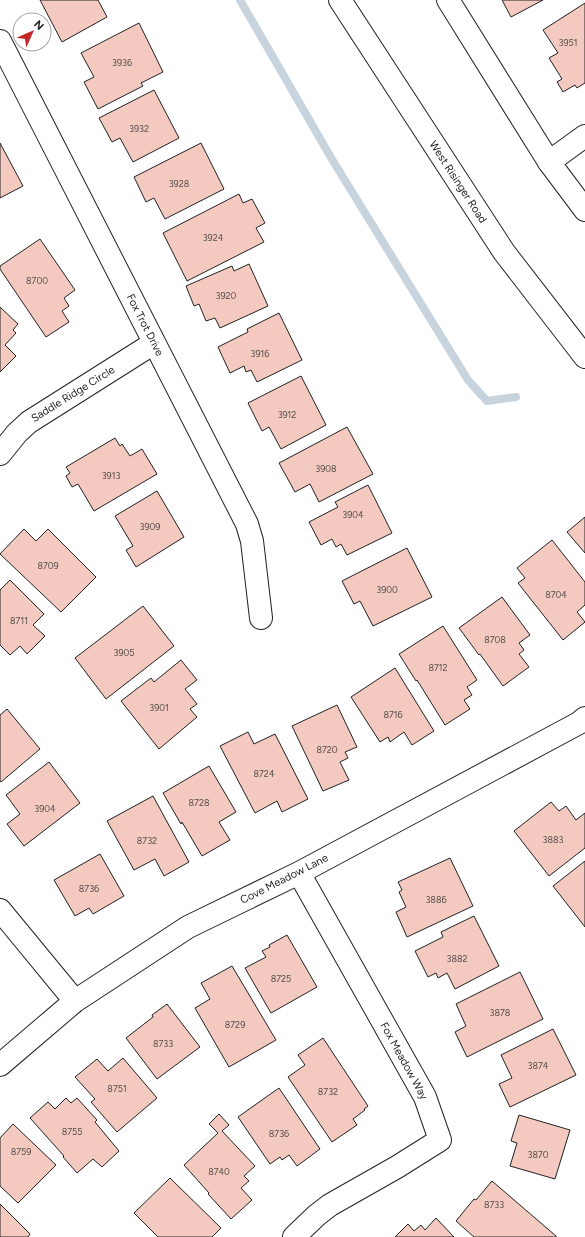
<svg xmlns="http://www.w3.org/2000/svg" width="585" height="1237" font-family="Figtree,sans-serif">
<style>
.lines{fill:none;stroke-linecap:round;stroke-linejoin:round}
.stream{stroke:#c7d3dd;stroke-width:8}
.building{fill:#f3c9c0;stroke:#222}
.minor-casing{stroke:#222;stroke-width:24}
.secondary-casing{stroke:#222;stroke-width:24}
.minor{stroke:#fff;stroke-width:22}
.secondary{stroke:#fff;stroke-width:22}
.labels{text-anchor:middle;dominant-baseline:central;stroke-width:3;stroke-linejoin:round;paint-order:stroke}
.number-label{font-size:9px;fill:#564c4a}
.street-label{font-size:11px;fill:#222;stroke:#fff}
</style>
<rect width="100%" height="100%" fill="#fff"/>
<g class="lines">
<path class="stream" d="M240 0 333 161 468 380 487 401 516 397"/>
</g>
<path class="building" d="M40 0H98L107 17 62 42Z
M502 0H543L511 17Z
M585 3V83L577 88 575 85 563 92 557 82 562 79 549 58 558 53 543 30Z
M139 23 163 72 141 83 143 86 98 109 84 82 94 77 81 53Z
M154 90 179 138 133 162 120 138 112 142 99 118Z
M0 143 23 186 0 198Z
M201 143 224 189 165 219 154 198 146 202 134 177Z
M239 194 243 203 252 199 265 223 256 228 264 242 187 281 163 233Z
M40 239 75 290 64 298 69 306 62 311 69 322 46 337 0 269V266Z
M249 264 268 306 220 328 215 318 206 321 199 304 194 306 186 286 232 266 234 271Z
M0 307 18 324 13 330 16 333 5 345 16 356 0 372Z
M279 313 302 360 257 382 251 370 246 372 244 366 230 373 218 347 248 332 247 329Z
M301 376 326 425 281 449 269 427 262 431 248 403Z
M347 427 373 474 319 502 310 484 295 492 279 463Z
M115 438 120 446 122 444 130 456 142 449 157 474 94 511 78 484 72 487 66 476 70 473 66 467Z
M368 485 392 533 347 555 341 544 336 547 332 539 321 545 309 522 338 507 335 502Z
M157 491 184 537 136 567 126 550 133 546 115 516Z
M585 517V553L567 532Z
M24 529 36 541 48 529 96 577 61 612 0 554Z
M552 540 585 582V605L577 612 585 622 563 640 518 583 525 578 517 568Z
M407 548 432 597 373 626 360 601 354 604 342 581Z
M10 580 44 614 33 625 45 636 27 654 20 646 10 655 0 645V590Z
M502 597 530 635 519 643 524 650 519 654 529 667 503 686 480 654 479 655 459 628Z
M143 606 174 646 106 699 75 658Z
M443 626 477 680 467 687 472 695 464 700 470 709 445 725 417 680 416 681 399 654Z
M181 660 197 680 185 689 197 704 190 709 197 717 159 749 121 701 151 678 154 682Z
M395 668 434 731 412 745 404 732 390 742 388 737 380 742 351 697Z
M337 705 357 747 345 752 348 758 340 762 349 780 323 791 292 726Z
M7 709 40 749 1 782 0 781V715Z
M248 732 254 744 275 734 308 799 282 812 277 801 255 813 220 746Z
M49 762 80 803 24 846 7 824 20 814 6 795Z
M209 766 236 812 219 822 230 840 202 856 182 822 181 824 163 793Z
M153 796 189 862 164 876 155 859 134 870 107 821Z
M551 802 559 811 566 806 576 820 585 813V848L549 876 514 831Z
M100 854 124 896 93 914 89 908 75 916 54 880Z
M450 858 473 906 407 937 396 912 406 907 399 892 402 890 398 882Z
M585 861V927L553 886Z
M474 916 499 966 455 989 447 973 438 978 436 973 428 977 415 951 443 937 441 932Z
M287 935 317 987 271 1013 245 968 266 957 262 951 270 947 269 945Z
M232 966 276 1040 229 1067 195 1008 210 999 201 983Z
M520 972 543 1019 467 1057 455 1032 466 1026 456 1004Z
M167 1004 200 1047 157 1079 126 1038 153 1017 152 1015Z
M553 1029 576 1075 510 1107 499 1084 512 1078 501 1055Z
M323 1038 368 1106 364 1109 365 1110 353 1119 357 1125 332 1142 288 1077 305 1065 298 1055Z
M123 1058 157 1098 117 1132 91 1102 95 1099 75 1077 97 1059 108 1071Z
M279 1088 320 1149 297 1166 289 1155 282 1160 280 1157 270 1164 238 1117Z
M66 1098 71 1103 77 1098 97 1120 95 1122 119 1151 102 1167 93 1159 77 1173 63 1157 64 1156 30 1118 48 1102 55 1109Z
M219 1114 229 1125 222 1131 255 1166 244 1176 249 1181 241 1188 252 1200 231 1219 208 1194 209 1193 184 1165 218 1133 209 1124Z
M519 1115 570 1130 555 1179 510 1166 517 1143 511 1141Z
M13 1124 56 1165 18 1203 0 1186V1138Z
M170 1178 221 1228 212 1237H158L134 1213Z
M492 1181 556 1236V1237H474L456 1221 474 1199 476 1200Z
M0 1204 30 1234 28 1237H0Z
M436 1218 454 1237H395L408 1224 414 1231 421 1225 425 1230Z"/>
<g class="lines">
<g class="minor-casing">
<path id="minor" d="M0 41 247 524 252 541 261 618
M549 162 585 136
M0 454 17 433 29 422 154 343
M0 910 75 1001
M0 1065 75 1001 188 927 299 873 579 723 585 718
M294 1237 317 1215 330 1205 397 1167 440 1140 425 1097 299 873"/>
</g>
<g class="secondary-casing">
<path id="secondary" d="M340 0 504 252 585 357
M448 0 549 162 585 210"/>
</g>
<use href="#minor" class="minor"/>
<use href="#secondary" class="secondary"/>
</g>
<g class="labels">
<g class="number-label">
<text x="568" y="42">3951</text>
<text x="122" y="62">3936</text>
<text x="139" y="128">3932</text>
<text x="179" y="183">3928</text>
<text x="213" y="237">3924</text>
<text x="37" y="280">8700</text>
<text x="226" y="295">3920</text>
<text x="260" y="353">3916</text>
<text x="287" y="414">3912</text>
<text x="326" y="468">3908</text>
<text x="111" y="475">3913</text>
<text x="353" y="514">3904</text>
<text x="150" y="526">3909</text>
<text x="48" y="565">8709</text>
<text x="387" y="589">3900</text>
<text x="556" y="594">8704</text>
<text x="19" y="620">8711</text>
<text x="495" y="639">8708</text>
<text x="124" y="652">3905</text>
<text x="438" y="667">8712</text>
<text x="159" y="707">3901</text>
<text x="393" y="714">8716</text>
<text x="327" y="749">8720</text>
<text x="264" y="773">8724</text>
<text x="199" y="802">8728</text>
<text x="45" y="808">3904</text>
<text x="553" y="839">3883</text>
<text x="147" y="840">8732</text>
<text x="89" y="888">8736</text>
<text x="436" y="899">3886</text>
<text x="457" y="958">3882</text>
<text x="281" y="978">8725</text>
<text x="500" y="1012">3878</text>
<text x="235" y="1024">8729</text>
<text x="163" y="1043">8733</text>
<text x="538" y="1065">3874</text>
<text x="117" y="1088">8751</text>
<text x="328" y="1091">8732</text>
<text x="72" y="1131">8755</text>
<text x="279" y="1133">8736</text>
<text x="21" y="1151">8759</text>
<text x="538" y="1154">3870</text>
<text x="219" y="1171">8740</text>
<text x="494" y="1204">8733</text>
</g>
<g class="street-label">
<text transform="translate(458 182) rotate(57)">West Risinger Road</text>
<text transform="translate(145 325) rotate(63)">Fox Trot Drive</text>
<text transform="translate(73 394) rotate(-32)">Saddle Ridge Circle</text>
<text transform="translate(284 879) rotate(-27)">Cove Meadow Lane</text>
<text transform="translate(404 1061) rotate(61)">Fox Meadow Way</text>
</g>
</g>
<g transform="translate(32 32) rotate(45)"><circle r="19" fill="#ffffff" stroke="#a7a7a7"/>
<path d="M0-3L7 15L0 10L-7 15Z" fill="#c62828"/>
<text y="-6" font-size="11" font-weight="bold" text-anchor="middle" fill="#222222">N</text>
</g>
</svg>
